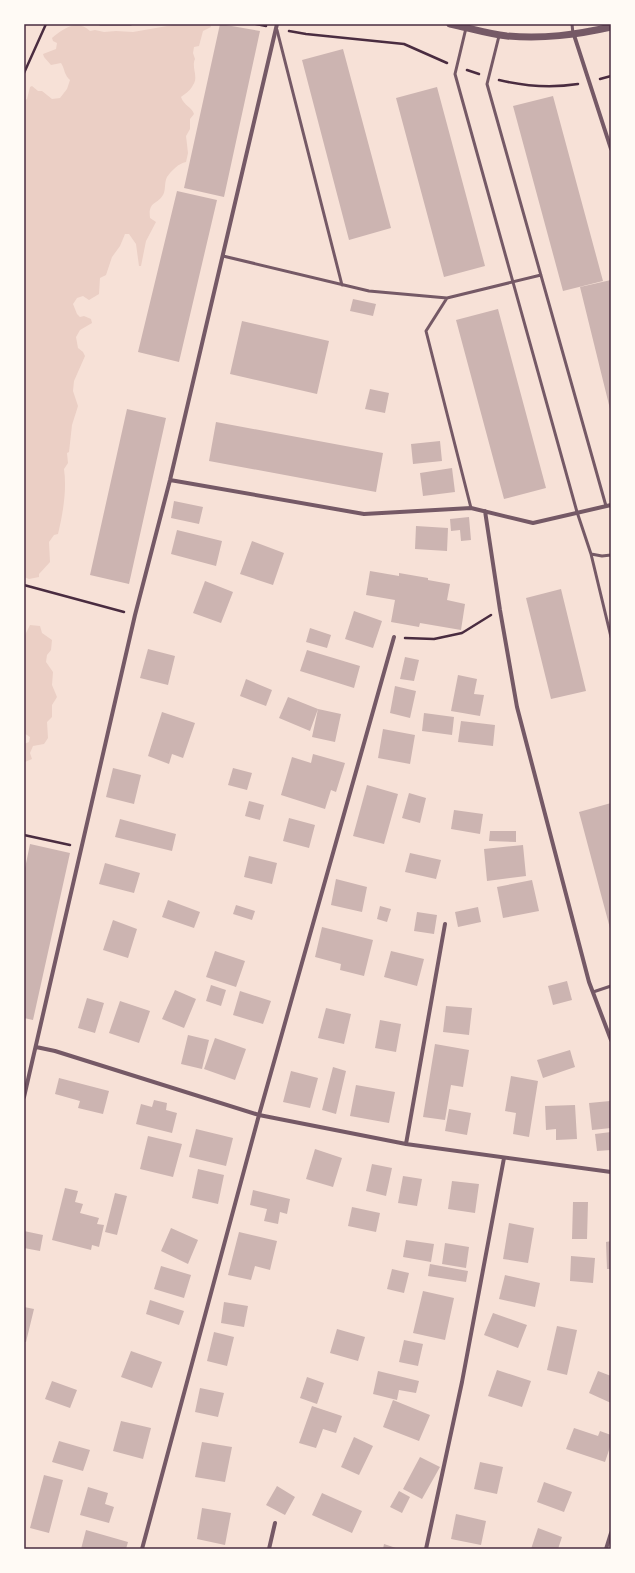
<svg xmlns="http://www.w3.org/2000/svg" width="635" height="1573" font-family="Overpass,sans-serif">
<style>
.green{fill:#ebcfc5}
.building{fill:#ccb4b1}
.lines{fill:none;stroke-linecap:round;stroke-linejoin:round}
.path{stroke:#4a2c40;stroke-width:2.5}
.service{stroke:#755966;stroke-width:3}
.minor{stroke:#755966;stroke-width:4}
.tertiary{stroke:#755966;stroke-width:7}
.neatline{fill:none;stroke:#4a2c40;stroke-width:1.5}
</style>
<rect width="100%" height="100%" fill="#f7e1d7"/>
<path class="green" d="M191 24H210L211 27 203 31 199 46 194 47 193 53 195 59C191 67 199 77 193 85 191 90 185 94 181 97 184 106 191 106 194 114L190 119V129L186 136 188 153 186 162C179 163 171 171 167 177 164 183 166 190 163 195 157 205 148 201 150 218L156 222 146 241 141 266H139L136 244 129 234H125L120 246 112 257 106 275 100 278 99 294 89 300 83 296 77 298 73 304 77 314 80 317 84 316 91 319 92 323 80 330 76 337 78 348 83 352 85 356 74 381 73 391 78 406 72 425 69 452 67 453 68 463 64 469C67 490 63 513 58 534L54 535 49 542 50 562 39 574V577L29 579 24 577V101L27 99 30 87 32 86 38 91H42L52 99 60 98 67 89 70 80C64 75 65 69 61 63L51 65 44 57 43 54 56 49 57 43 53 41 52 38C64 28 77 19 90 31L95 30 104 32 116 31 133 32 173 25Z
M30 625 40 626 42 633 52 640 51 650 47 655 46 662 53 672 52 685 57 697 52 705V717L47 722 48 738 44 744 33 746 30 753 32 759 25 762 24 744 29 742 30 737 24 733V637Z"/>
<path class="building" d="M220 24 260 31 224 197 184 188Z
M343 49 391 228 349 240 302 60Z
M437 87 485 266 444 277 396 98Z
M553 96 603 281 563 291 513 106Z
M177 191 217 200 179 362 138 352Z
M611 280V409H610L580 287Z
M353 299 376 304 373 316 350 311Z
M498 309 546 488 504 499 456 320Z
M242 321 329 341 317 394 230 374Z
M370 389 389 393 385 413 365 409Z
M127 409 166 418 129 584 90 575Z
M216 422 383 453 376 492 209 461Z
M440 441 442 461 413 464 411 444Z
M452 468 455 492 423 496 420 473Z
M174 501 203 507 199 524 171 518Z
M469 517 471 540 461 541 460 530 451 531 450 519Z
M416 526 448 528 447 551 415 549Z
M177 530 222 541 216 566 171 554Z
M252 541 284 553 273 585 240 574Z
M370 571 399 576V573L428 578V580L450 584 447 600 465 604 461 630 420 623 419 627 391 622 395 600 366 595Z
M205 581 233 592 221 623 193 613Z
M561 589 586 691 551 699 526 598Z
M354 611 382 621 373 648 345 639Z
M310 628 331 635 327 648 306 642Z
M148 649 175 656 168 685 140 678Z
M307 650 360 666 354 688 300 671Z
M405 657 419 660 414 681 400 679Z
M458 675 477 679 474 694 484 695 480 716 451 711Z
M246 679 272 690 266 706 240 696Z
M395 686 416 691 410 718 390 713Z
M288 697 318 709 310 731 279 718Z
M318 709 341 714 335 742 312 737Z
M162 712 195 723 183 758 172 754 169 764 148 756Z
M424 713 454 717 452 735 422 731Z
M461 721 495 725 493 746 458 742Z
M383 729 415 735 410 764 378 758Z
M313 754 345 763 336 792 331 790 325 809 281 795 292 757 311 763Z
M113 768 141 775 134 804 106 797Z
M233 768 252 773 247 790 228 785Z
M367 785 398 794 384 844 353 836Z
M409 793 426 798 420 823 402 818Z
M249 801 264 805 260 820 245 816Z
M611 803V932L579 812Z
M454 810 483 814 480 834 451 829Z
M289 818 315 825 309 848 283 841Z
M120 819 176 834 172 851 115 837Z
M490 831H516V842L489 841Z
M30 844 70 853 33 1020 24 1018V873Z
M523 845 526 876 487 881 484 849Z
M410 853 441 860 436 879 405 872Z
M249 856 277 863 272 884 244 877Z
M105 863 140 873 134 893 99 884Z
M336 879 367 887 362 912 331 905Z
M532 880 539 911 503 918 497 887Z
M168 900 200 912 194 928 162 917Z
M236 905 255 911 252 920 233 914Z
M380 906 391 909 387 922 377 919Z
M478 907 481 922 458 927 455 912Z
M417 912 437 915 434 934 414 931Z
M113 920 137 929 128 958 103 950Z
M322 927 373 940 364 976 340 970 341 964 315 957Z
M215 951 245 961 236 987 206 977Z
M391 951 424 959 417 986 384 977Z
M567 981 572 1000 553 1005 548 986Z
M211 985 226 990 221 1006 206 1001Z
M175 990 196 999 184 1028 162 1019Z
M240 991 271 1001 263 1024 233 1015Z
M87 998 104 1003 95 1033 78 1028Z
M120 1001 150 1011 139 1043 109 1033Z
M446 1006 472 1008 469 1035 443 1032Z
M326 1008 351 1014 344 1044 318 1038Z
M380 1020 401 1024 396 1052 375 1048Z
M188 1035 209 1040 202 1069 181 1064Z
M215 1038 246 1049 235 1080 204 1069Z
M435 1044 469 1050 463 1087 451 1085 445 1120 423 1117Z
M570 1050 575 1067 543 1078 537 1060Z
M333 1067 346 1071 336 1114 322 1110Z
M291 1071 318 1078 310 1108 283 1102Z
M511 1076 538 1081 529 1137 513 1134 516 1113 505 1111Z
M59 1078 109 1091 103 1114 78 1108 80 1101 55 1094Z
M356 1085 395 1092 389 1123 350 1116Z
M154 1100 167 1103 166 1110 177 1113 172 1133 136 1124 141 1104 152 1107Z
M610 1101 611 1128 592 1130 589 1103Z
M575 1105 577 1139 556 1140V1129L546 1130 545 1106Z
M449 1109 471 1113 467 1135 445 1131Z
M196 1129 233 1138 226 1166 189 1157Z
M611 1132V1150L597 1151 595 1134Z
M148 1136 182 1144 173 1177 140 1169Z
M315 1149 342 1158 333 1187 306 1179Z
M372 1164 392 1168 386 1196 366 1191Z
M198 1169 224 1175 218 1204 192 1198Z
M403 1176 422 1179 417 1206 398 1203Z
M452 1181 479 1184 475 1213 448 1209Z
M65 1188 78 1191 75 1202 83 1204 80 1213 99 1218 97 1224 104 1225 99 1247 92 1245 91 1250 52 1240Z
M253 1190 290 1199 287 1214 280 1212 278 1224 264 1221 267 1209 250 1205Z
M115 1193 127 1196 117 1235 105 1232Z
M573 1202H588L587 1239H572Z
M352 1207 380 1213 376 1232 348 1226Z
M509 1223 534 1228 528 1263 503 1259Z
M171 1228 198 1240 188 1264 161 1251Z
M24 1231 43 1235 40 1251 24 1248Z
M239 1232 277 1241 270 1270 255 1266 251 1280 228 1275Z
M406 1240 434 1244 431 1262 403 1257Z
M611 1241V1269H607L606 1242Z
M445 1243 469 1247 466 1268 442 1264Z
M571 1256 595 1258 593 1283 570 1281Z
M430 1264 468 1271 466 1282 428 1276Z
M161 1266 191 1275 184 1298 154 1289Z
M392 1269 409 1273 404 1293 387 1289Z
M505 1275 540 1283 535 1307 499 1299Z
M423 1291 454 1298 445 1340 413 1333Z
M150 1300 184 1311 179 1325 146 1314Z
M224 1302 248 1306 244 1327 221 1323Z
M24 1307 34 1309 26 1342H24Z
M493 1313 527 1325 518 1348 484 1335Z
M557 1326 577 1330 567 1375 547 1370Z
M337 1329 365 1337 358 1361 330 1353Z
M214 1332 234 1337 227 1366 207 1361Z
M404 1340 423 1344 418 1366 399 1362Z
M131 1351 162 1362 152 1388 121 1377Z
M497 1370 531 1381 522 1407 488 1396Z
M378 1371 419 1381 416 1393 399 1390 397 1400 373 1394Z
M598 1371 611 1376V1403L589 1393Z
M307 1377 324 1383 317 1404 300 1398Z
M52 1381 77 1390 70 1408 45 1399Z
M200 1388 224 1393 218 1417 195 1412Z
M393 1400 430 1415 419 1441 383 1427Z
M312 1406 342 1416 336 1433 323 1429 316 1448 299 1443Z
M121 1421 151 1428 143 1459 113 1451Z
M574 1428 598 1436 600 1431 611 1435V1444L605 1462 566 1449Z
M354 1437 373 1446 359 1475 341 1467Z
M59 1441 90 1450 83 1471 52 1462Z
M202 1442 232 1447 225 1482 195 1477Z
M420 1457 440 1467 422 1499 403 1489Z
M480 1462 503 1467 497 1494 474 1489Z
M44 1475 63 1480 49 1533 30 1528Z
M544 1482 572 1492 564 1512 537 1502Z
M277 1486 295 1497 285 1515 266 1505Z
M88 1487 108 1493 105 1504 114 1507 109 1523 80 1515Z
M399 1491 410 1497 402 1513 390 1507Z
M322 1493 362 1511 352 1533 312 1515Z
M202 1508 231 1513 225 1545 197 1539Z
M456 1514 486 1521 481 1545 451 1539Z
M538 1528 562 1537 558 1549H531Z
M86 1530 128 1542 126 1549H81Z
M384 1544 399 1549H383Z"/>
<g class="lines">
<path class="path" d="M100 24H131
M256 24 266 26
M289 31 306 34 404 44 447 63
M467 70 479 74
M24 73 46 24
M600 79 611 76
M499 80C524 86 552 88 578 84
M24 585 124 612
M405 638 434 639 462 633 491 615
M24 835 70 845"/>
<path class="service" d="M572 24 573 34
M466 28 455 74 577 512 591 554 602 556 611 555
M277 30 342 285
M499 36 487 84 606 506
M223 256 369 291 447 298 541 275
M447 298 426 331 471 508
M591 554 611 637
M593 992 611 986"/>
<path class="minor" d="M574 35 611 149
M170 480 364 514 471 508 533 523 611 505
M485 511 500 610 517 707 589 982 611 1040
M36 1047 55 1051 259 1115 406 1144 611 1172
M24 1097 135 615 170 480 277 24
M406 1144 445 924
M142 1549 259 1115 394 637
M269 1549 275 1523
M426 1549 462 1382 504 1158
M606 1549 611 1533"/>
<path class="tertiary" d="M450 24C469 28 488 34 507 36 544 39 575 35 611 27"/>
</g>
<rect width="635" height="1573" fill="none" stroke="#fffaf5" stroke-width="50"/>
<rect x="25" y="25" width="585" height="1523" class="neatline"/>
</svg>
